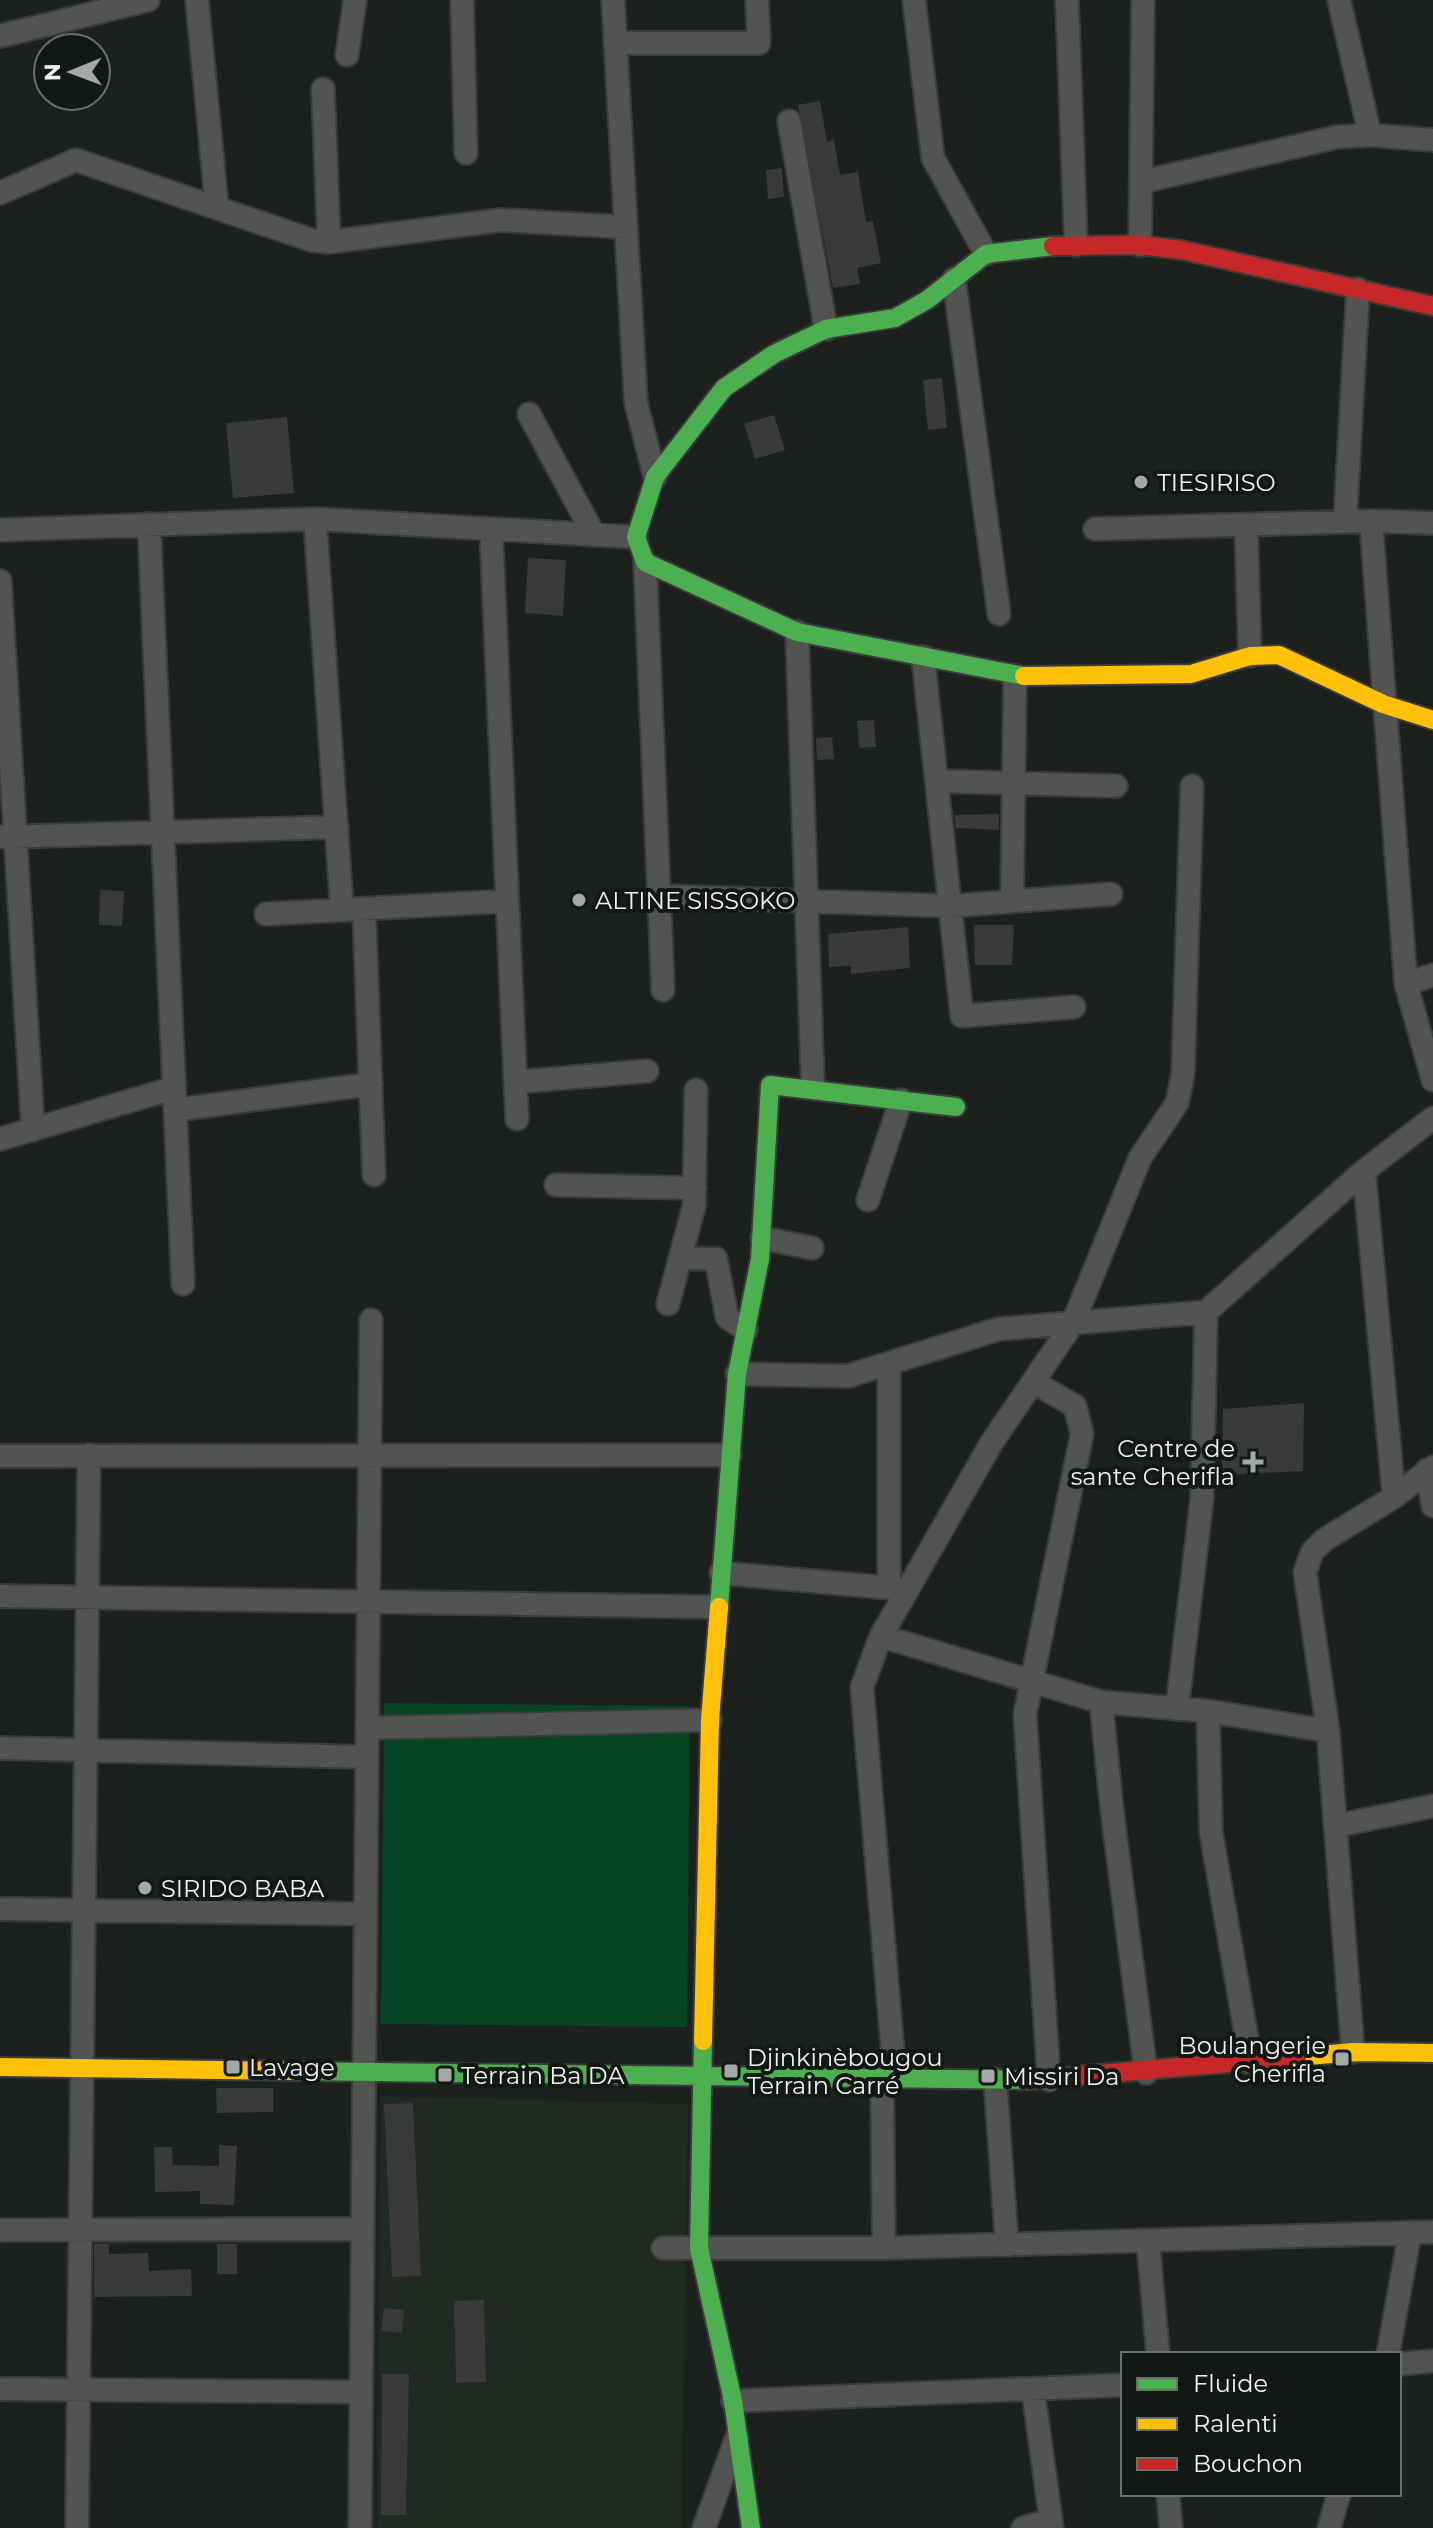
<svg xmlns="http://www.w3.org/2000/svg" width="1433" height="2528" font-family="Montserrat,sans-serif">
<style>
.built{fill:#1f2b22}
.green{fill:#054524}
.building{fill:#393a3a}
.lines{fill:none;stroke-linecap:round;stroke-linejoin:round}
.street-casing{stroke:#393c3a;stroke-width:26}
.fast-casing{stroke:#393c3a;stroke-width:22}
.slow-casing{stroke:#393c3a;stroke-width:22}
.jam-casing{stroke:#393c3a;stroke-width:22}
.street{stroke:#515451;stroke-width:22}
.fast{stroke:#4caf50;stroke-width:18}
.slow{stroke:#ffc107;stroke-width:18}
.jam{stroke:#c62828;stroke-width:18}
.poi-dot{fill:#a4a9a6;stroke:#121914;stroke-width:3}
.labels{text-anchor:middle;dominant-baseline:central;stroke-width:8;stroke-linejoin:round;paint-order:stroke}
.poi-label{font-size:24px;fill:#edf2ef;stroke:#121914;text-anchor:start}
</style>
<rect width="100%" height="100%" fill="#1d211e"/>
<path class="built" d="M381 2096 688 2104 681 2528H377Z"/>
<path class="green" d="M384 1703 690 1706 687 2027 381 2024Z"/>
<path class="building" d="M820 101 827 142 834 140 840 175 858 172 866 222 873 221 881 263 857 268 860 284 833 288 798 105Z
M782 168 784 197 768 199 766 170Z
M942 378 947 428 928 430 923 380Z
M774 415 785 450 755 459 744 424Z
M287 417 294 493 233 498 226 423Z
M528 558 566 560 563 616 525 613Z
M874 720 876 747 859 748 857 721Z
M832 737 834 759 817 760 816 738Z
M999 814V830L956 828 954 815Z
M100 890 124 891 122 926 99 925Z
M974 925H1014L1012 965H975Z
M908 927 910 968 851 974V966L829 967 828 934Z
M1304 1403 1303 1471 1222 1475 1223 1409Z
M216 2088H273V2112L217 2113Z
M413 2103 421 2276 392 2277 384 2104Z
M219 2145 237 2146 234 2205 200 2204V2191L155 2192 154 2147H172L173 2165 219 2166Z
M94 2244H109V2254L148 2253 149 2271 191 2269 192 2296 94 2297Z
M217 2244H237V2274H217Z
M484 2300 486 2382 456 2383 454 2301Z
M384 2308 404 2310 402 2333 381 2331Z
M382 2374H409L406 2515H381Z"/>
<g class="lines">
<g class="street-casing">
<path id="street" d="M197 0 217 208
M462 0 466 153
M613 0 636 403 655 477
M914 0 933 158 986 254
M1067 0 1076 245
M1339 0 1370 135 1433 140
M0 36 148 0
M615 43H759L757 0
M347 55 355 0
M323 89 329 242
M789 121 826 329
M1141 182 1337 137 1370 135
M0 193 76 160 311 240 329 242 501 220 625 227
M1140 245 1143 0
M954 279 999 614
M529 414 594 535
M315 519 342 910
M1371 521 1406 984 1433 1080
M1345 522 1358 289
M149 524 183 1284
M1246 525 1250 656
M491 529 517 1119
M1095 529 1371 521 1433 523
M0 530 315 519 636 537
M645 562 663 990
M0 581 33 1130
M797 632 813 1088
M923 657 962 1016 1074 1007
M937 781 1116 786
M2 837 337 827
M659 896 950 906 1111 894
M1012 901 1015 676
M364 909 374 1175
M266 914 507 901
M1406 984 1433 975
M516 1082 647 1071
M175 1110 371 1084
M0 1139 174 1088
M1364 1171 1394 1497
M556 1185 695 1188
M868 1200 901 1100
M762 1238 812 1248
M680 1258 716 1259 727 1317 746 1330
M668 1304 694 1206 696 1090
M889 1363V1587
M737 1374 848 1376 999 1329 1206 1312 1364 1171 1433 1118
M1035 1383 1075 1406 1082 1434 1025 1714 1049 2080
M0 1456 730 1455
M1427 1470 1433 1506
M721 1573 903 1589
M0 1596 718 1607
M881 1636 992 1442 1073 1323 1140 1158 1177 1103 1183 1074 1192 786
M1101 1702 1112 1810 1146 2073
M1177 1709 1202 1498 1206 1312
M1208 1711 1211 1832 1251 2063
M367 1728 710 1720
M0 1748 367 1757
M1335 1826 1433 1806
M0 1909 365 1914
M1353 2052 1328 1731 1305 1572 1312 1552 1324 1540 1394 1497 1433 1467
M882 2078 884 2248
M895 2078 862 1687 881 1636 1101 1702 1208 1711 1328 1731
M995 2079 1007 2245
M0 2230 362 2229
M1148 2242 1158 2354
M663 2248H884L1433 2232
M1388 2354 1410 2233
M1399 2364 1433 2361
M0 2389 361 2392
M1033 2390 1052 2528
M733 2401 1123 2385
M1168 2494 1171 2528
M77 2528 89 1455
M360 2528 371 1320
M704 2528 737 2437
M1023 2528 1051 2520
M1329 2528 1339 2494"/>
</g>
<g class="fast-casing">
<path id="fast" d="M1024 676 797 632 645 562 636 537 655 477 724 388 774 354 826 329 895 318 927 300 986 254 1053 246
M719 1607 737 1374 760 1259 770 1085 956 1107
M703 2041 699 2248 733 2401 751 2528
M295 2071 1030 2080"/>
</g>
<g class="slow-casing">
<path id="slow" d="M1024 676 1191 674 1250 656 1279 655 1383 704 1433 720
M703 2041 710 1720 719 1607
M1297 2057 1353 2052 1433 2053
M0 2067 295 2071"/>
</g>
<g class="jam-casing">
<path id="jam" d="M1053 246 1140 245 1182 250 1433 306
M1030 2080 1297 2057"/>
</g>
<use href="#street" class="street"/>
<use href="#fast" class="fast"/>
<use href="#slow" class="slow"/>
<use href="#jam" class="jam"/>
</g>
<g class="poi-dot">
<circle cx="1141" cy="482" r="8"/>
<circle cx="579" cy="900" r="8"/>
<path d="M1249 1450h8v8h8v8h-8v8h-8v-8h-8v-8h8z"/>
<circle cx="145" cy="1888" r="8"/>
<rect x="1334" y="2051" width="16" height="16" rx="4"/>
<rect x="225" y="2059" width="16" height="16" rx="4"/>
<rect x="723" y="2063" width="16" height="16" rx="4"/>
<rect x="437" y="2067" width="16" height="16" rx="4"/>
<rect x="980" y="2068" width="16" height="16" rx="4"/>
</g>
<g class="labels">
<g class="poi-label">
<text x="1157" y="482">TIESIRISO</text>
<text x="595" y="900">ALTINE SISSOKO</text>
<text x="1235" y="1448" text-anchor="end">Centre de<tspan x="1235" dy="28">sante Cherifla</tspan></text>
<text x="161" y="1888">SIRIDO BABA</text>
<text x="1326" y="2045" text-anchor="end">Boulangerie<tspan x="1326" dy="28">Cherifla</tspan></text>
<text x="747" y="2057">Djinkinèbougou<tspan x="747" dy="28">Terrain Carré</tspan></text>
<text x="249" y="2067">Lavage</text>
<text x="461" y="2075">Terrain Ba DA</text>
<text x="1004" y="2076">Missiri Da</text>
</g>
</g>
<rect x="1121" y="2352" width="280" height="144" fill="#121914" stroke="#6a706c" stroke-width="2"/>
<rect x="1137" y="2378" width="40" height="12" fill="#4caf50" stroke="#6a706c" stroke-width="2"/>
<text x="1193" y="2392" font-size="24" fill="#edf2ef">Fluide</text>
<rect x="1137" y="2418" width="40" height="12" fill="#ffc107" stroke="#6a706c" stroke-width="2"/>
<text x="1193" y="2432" font-size="24" fill="#edf2ef">Ralenti</text>
<rect x="1137" y="2458" width="40" height="12" fill="#c62828" stroke="#6a706c" stroke-width="2"/>
<text x="1193" y="2472" font-size="24" fill="#edf2ef">Bouchon</text>
<g transform="translate(72 72) rotate(269)"><circle r="38" fill="#121914" stroke="#6a706c" stroke-width="2"/>
<path d="M0-6L14 30L0 20L-14 30Z" fill="#a4a9a6"/>
<text y="-12" font-size="22" font-weight="bold" text-anchor="middle" fill="#edf2ef">N</text>
</g>
</svg>
